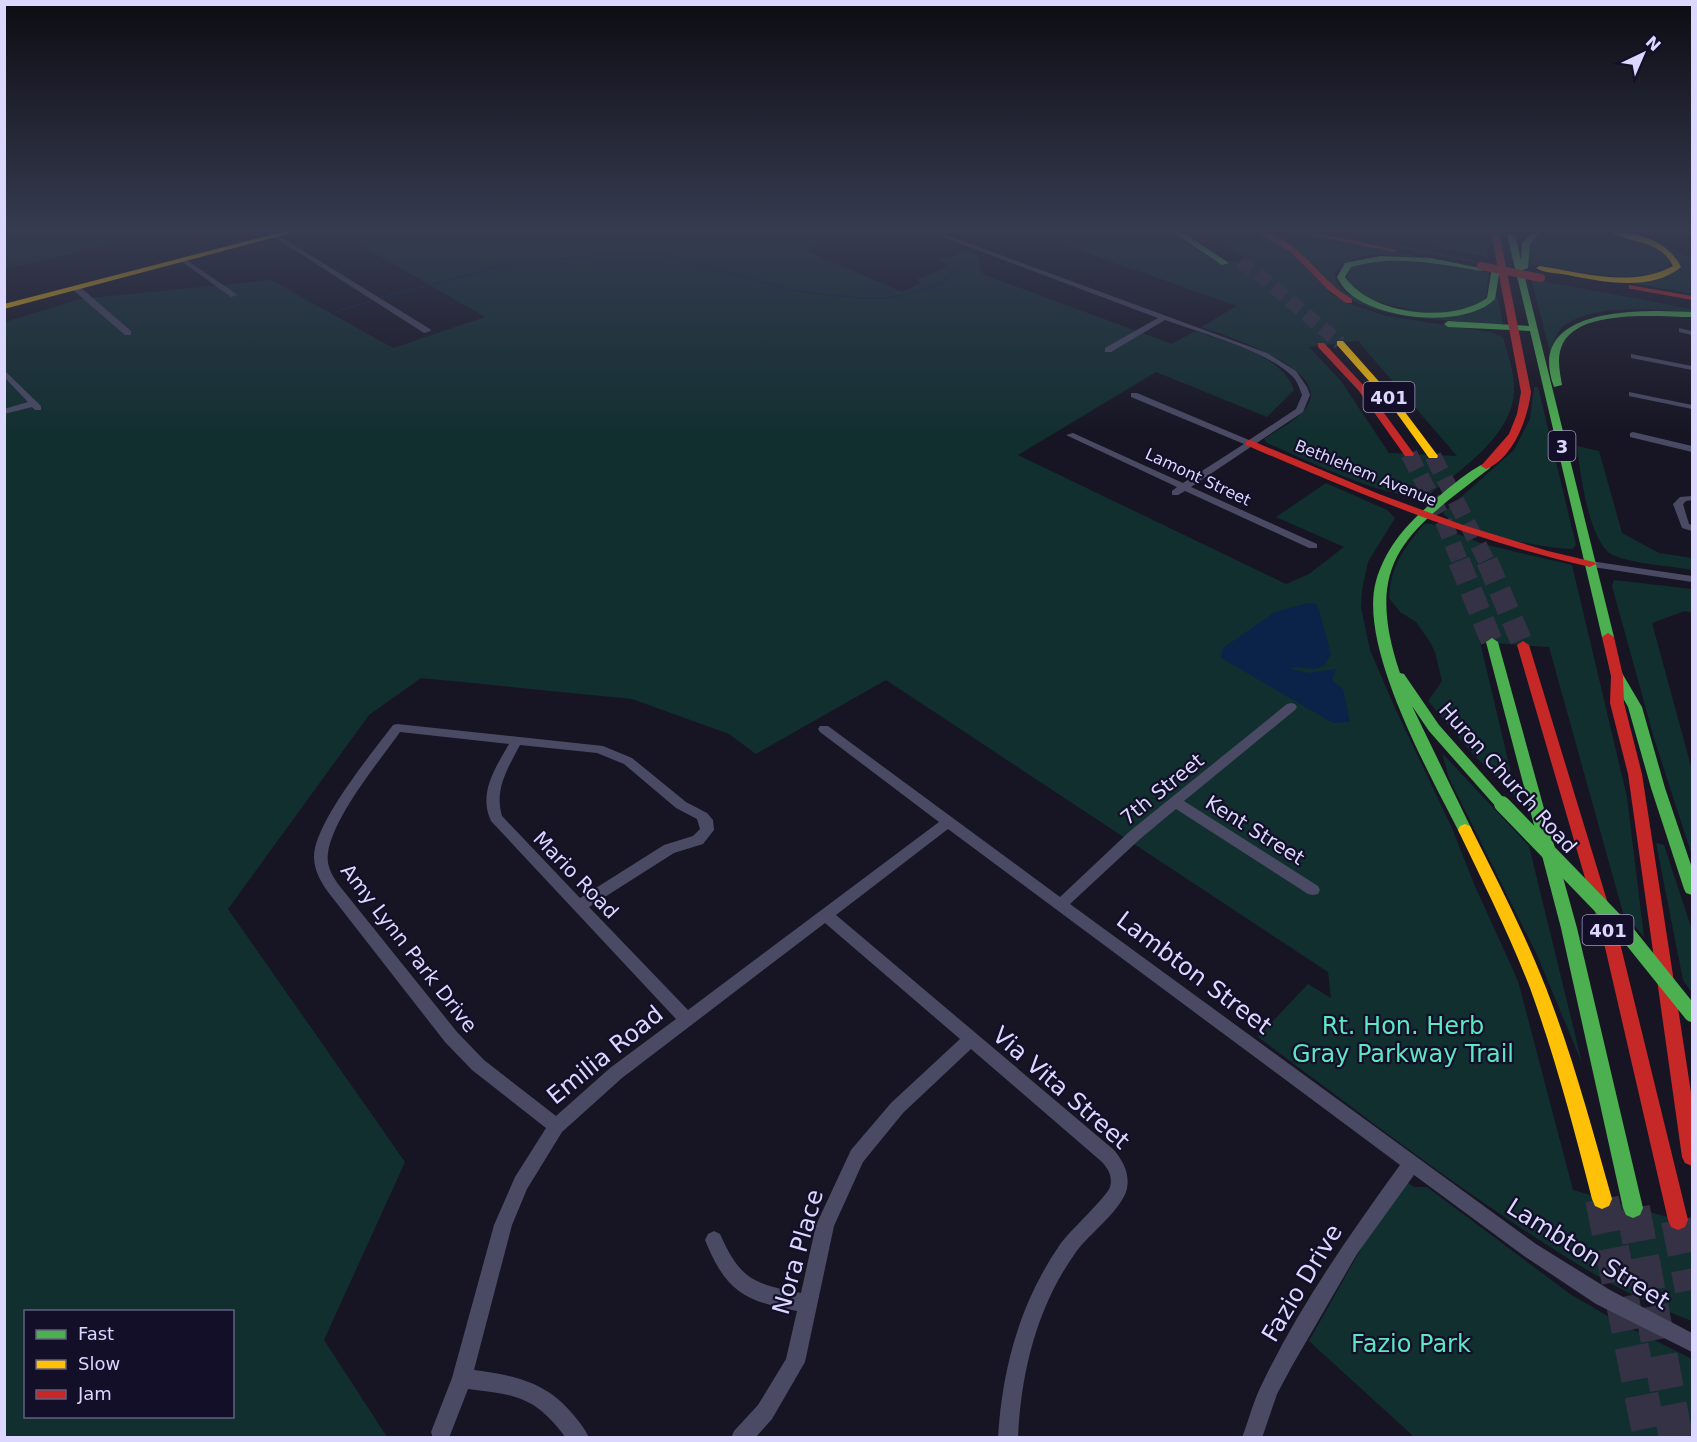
<svg xmlns="http://www.w3.org/2000/svg" width="1697" height="1442" font-family="'DejaVu Sans',sans-serif">
<style>
.green{fill:#122f30;fill-rule:evenodd}
.water{fill:#0b2249}
.lines{fill:none;stroke-linecap:round;stroke-linejoin:round}
.stream{stroke:#0b2249;stroke-width:1.5}
.highway-tunnel-far3{stroke:#343244;stroke-width:14;stroke-dasharray:14 7;stroke-linecap:butt}
.highway-tunnel-far2{stroke:#343244;stroke-width:17;stroke-dasharray:17 8;stroke-linecap:butt}
.highway-tunnel-far1{stroke:#343244;stroke-width:22;stroke-dasharray:22 10;stroke-linecap:butt}
.highway-tunnel{stroke:#343244;stroke-width:34;stroke-dasharray:34 16;stroke-linecap:butt}
.street{fill:#4a4a64;fill-rule:evenodd}
.fast{fill:#4caf50;fill-rule:evenodd}
.slow{fill:#ffc107;fill-rule:evenodd}
.jam{fill:#c62828;fill-rule:evenodd}
.fast-bridge{stroke:#4caf50;stroke-width:16}
.jam-bridge{stroke:#c62828;stroke-width:8}
.labels{text-anchor:middle;dominant-baseline:central;stroke-width:4.5;stroke-linejoin:round;paint-order:stroke}
.far-street-label{font-size:16px;fill:#dbd7ff;stroke:#130f29}
.shield{fill:#130f29;stroke:#9f9bbf;stroke-width:1.5}
.shield-label{font-size:18px;font-weight:bold;fill:#dbd7ff}
.street-label{font-size:20px;fill:#dbd7ff;stroke:#130f29}
.near-street-label{font-size:24px;fill:#dbd7ff;stroke:#130f29}
.near-park-label{font-size:24px;fill:#5ce6c3;stroke:#130f29}
</style>
<rect width="100%" height="100%" fill="#171523"/>
<path class="green" d="M5 232H198L127 241 5 269Z
M338 232H852L804 250 902 292 921 283 916 280 947 267 944 265 947 263 937 260 943 257 948 259 963 251 977 254 982 274 1172 344 1195 331C1227 343 1282 354 1294 390L1267 417 1156 372 1018 455 1286 584 1309 574 1344 547 1276 517 1326 483 1387 510 1395 518 1368 562 1362 590 1361 607 1370 650 1394 706 1452 828 1474 884 1518 981 1573 1190 1692 1224V1321C1620 1294 1554 1251 1490 1207 1411 1153 1335 1094 1258 1037L1308 984 1331 998 1328 972 886 680 756 754 729 734 632 699 421 678 369 715 228 909 405 1162 324 1340 387 1437H425L5 1438V322L80 299 271 280 393 348 485 317ZM26 1312H232V1416H26Z
M1028 232H1171L1218 263 1250 260 1204 232H1251L1269 239 1290 251 1331 294 1350 304 1386 316 1490 332 1503 337C1508 355 1515 373 1514 392 1512 437 1456 474 1423 499 1369 491 1317 465 1267 443L1264 439C1277 430 1299 420 1308 405 1329 368 1224 335 1201 327L1237 306ZM1358 341 1457 456 1389 453 1341 381 1309 347Z
M1263 232H1287L1413 255C1409 258 1398 255 1391 255 1372 253 1345 256 1334 274L1338 285 1346 293 1379 307 1467 315 1495 298H1498L1503 324C1493 327 1478 323 1467 322 1426 318 1372 318 1338 291 1313 271 1293 243 1263 232Z
M1308 232H1333L1474 260 1477 263Z
M1359 232H1484L1488 257 1371 235Z
M1543 232C1576 232 1654 226 1670 263 1655 290 1559 268 1531 264V243L1537 234Z
M1621 232 1643 236 1692 258V294L1610 279 1665 278 1677 257Z
M1403 260 1488 272C1487 282 1489 294 1482 302 1465 321 1396 309 1374 300 1364 296 1355 290 1347 283L1349 268 1364 262Z
M1531 279 1692 309V313C1657 309 1593 303 1562 327 1557 332 1553 345 1550 352Z
M1534 387H1538L1576 545 1573 549C1551 550 1454 531 1443 513L1514 450 1530 419Z
M1577 446 1599 451 1622 533 1659 553 1692 558V570C1670 566 1636 564 1615 556 1589 547 1580 471 1577 446Z
M1424 524H1432L1483 544 1572 565 1627 797 1644 937 1623 913 1549 647 1480 642 1517 798 1472 753 1428 701 1442 681 1435 652 1430 642 1416 622 1400 612 1389 598C1391 565 1404 548 1424 524Z
M1614 580 1692 589V613L1685 611 1652 623 1692 770V856L1654 738 1612 586Z
M1442 753 1529 846 1582 1063 1537 955 1449 778Z
M1656 843 1664 845 1692 930V993L1683 980Z
M1401 1178 1414 1187H1427L1570 1294 1618 1322 1692 1359V1437H1412V1435L1309 1341Z"/>
<path class="water" d="M1308 603 1316 604 1319 610 1331 654 1324 666 1315 669 1294 667 1291 669 1309 673 1336 669 1332 680 1343 689 1350 722 1333 723 1221 658 1223 648 1275 612Z"/>
<g class="lines">
<path class="stream" d="M975 243 978 232
M381 298 510 264 603 255H664L796 291 858 298H887L924 290 943 282 972 253
M335 312 371 301"/>
<path class="highway-tunnel-far3" d="M1240 262 1267 281 1340 343"/>
<path class="highway-tunnel-far2" d="M1409 454 1443 520 1460 562
M1433 456 1487 562"/>
<path class="highway-tunnel-far1" d="M1459 561 1492 642
M1487 561 1523 645"/>
<path class="highway-tunnel" d="M1602 1199 1650 1438
M1633 1208 1676 1438
M1678 1220 1692 1290"/>
<path class="street" d="M929 232H938L1267 353 1296 371 1307 387 1310 395 1303 412 1191 487 1317 544V548H1309L1185 491 1178 495H1172V491L1177 487 1066 435 1073 433 1183 483 1244 444 1131 397V393H1137L1249 440 1296 409 1302 395C1299 387 1297 380 1291 375 1267 351 1198 332 1165 320L1111 352H1105V348L1158 318Z
M1687 232H1692V234H1688Z
M276 234 430 329 431 331 424 333 274 237 273 236Z
M181 259H185L238 295 231 297 181 261Z
M73 286H79L131 331V335H125L73 290Z
M1679 328 1692 331V335L1679 332Z
M1631 354 1692 366V370L1631 358Z
M4 370 41 406V410H35L32 407 4 414V409L28 402 4 377Z
M1629 392 1692 405V409L1629 396Z
M1633 432 1692 446V452L1630 437V433Z
M1692 496V500L1686 501 1683 504 1689 524 1692 525V531L1682 528 1673 504 1680 497Z
M1590 561 1692 576V582L1586 566V562Z
M1291 703 1295 704 1297 707 1295 710 1184 801 1318 886 1320 890 1318 894 1313 895 1308 894 1176 809 1140 839 1070 904 1536 1244 1610 1290 1692 1333V1352L1596 1304 1524 1256 1414 1175 1357 1254 1292 1366 1277 1394 1262 1438H1242C1249 1419 1254 1399 1263 1382 1300 1305 1350 1234 1400 1165L948 829 836 915 1114 1150C1124 1162 1131 1176 1126 1192 1118 1213 1090 1233 1076 1252 1037 1306 1021 1372 1018 1438H998C1002 1369 1020 1303 1059 1246 1069 1231 1107 1197 1110 1187 1113 1176 1108 1169 1102 1162L971 1049 903 1113 863 1162 834 1226 805 1362 772 1419 755 1438H731L734 1431 758 1405 786 1359 797 1311C743 1301 726 1291 705 1240L708 1234 714 1231 720 1234C740 1279 753 1284 801 1293L816 1225 851 1150 891 1103 960 1039 825 923 622 1078 562 1132 527 1189 512 1225 474 1370C512 1375 544 1381 570 1411 577 1419 585 1428 589 1438H566C535 1396 516 1395 468 1389L449 1438H433L431 1432 452 1378 494 1225 515 1177 546 1128 472 1070 445 1042 328 892C321 882 314 870 314 857 314 823 372 753 393 725L397 724 603 746 632 758 686 802 707 813 713 820 714 830 703 844 674 853 589 907 688 1010 939 822 820 732 818 729 820 726H828L1060 897 1130 831 1287 704ZM400 732 509 744C495 768 478 794 491 821L676 1019 610 1068 556 1116 484 1060 457 1032 338 884C332 875 326 865 328 853 333 817 378 763 400 732ZM520 745 597 753 624 764 676 808 697 819 700 829 693 836 664 845 580 898 502 816C494 789 508 768 520 745Z"/>
<path class="fast" d="M1173 232H1182L1229 263 1222 265Z
M1533 232H1541L1530 244 1528 268 1523 270 1614 637 1608 641 1602 637 1530 331 1448 327 1444 324 1448 321 1529 326 1507 235 1511 233 1515 235 1521 260 1522 243Z
M1380 256 1431 258 1485 269 1481 271C1438 264 1394 254 1351 267L1345 277C1371 315 1451 324 1487 298L1492 268 1496 266 1500 268 1495 299C1465 329 1378 320 1348 292 1343 288 1340 282 1337 277L1345 263Z
M1659 311 1692 312V317C1660 317 1574 307 1561 348 1557 360 1560 373 1562 385L1554 387C1528 317 1612 311 1659 311Z
M1486 463 1491 466 1490 468C1407 532 1362 560 1400 673L1404 674 1439 725 1509 804 1507 808H1497L1429 731 1412 706 1472 830 1470 834H1460L1458 830C1428 771 1358 646 1376 581 1385 550 1404 527 1427 507 1440 495 1471 468 1486 463Z
M1492 638 1498 642 1577 928 1643 1208 1640 1215 1633 1218 1626 1215 1623 1208 1561 928 1486 642Z
M1617 672 1622 673 1642 707 1665 788 1692 868V895L1686 893 1684 889 1651 788 1628 707 1611 676Z"/>
<path class="slow" d="M282 232H295L4 309V304Z
M1611 232C1639 232 1668 241 1681 267 1651 292 1602 282 1568 275 1558 273 1544 273 1536 268L1540 266C1583 273 1632 288 1673 266 1660 240 1633 244 1611 232Z
M1337 341H1343L1399 404 1438 456 1437 458H1429L1393 408 1337 345Z
M1465 824 1470 826 1472 830C1498 882 1525 934 1546 988 1573 1057 1592 1128 1612 1199L1609 1206 1602 1209 1595 1206 1592 1199C1574 1128 1555 1057 1530 988 1509 934 1483 882 1458 830L1460 826Z"/>
<path class="jam" d="M1255 232C1289 232 1310 265 1333 285 1338 290 1345 295 1352 299V303H1346L1327 289 1291 252Z
M1294 232H1311L1398 250 1394 252Z
M1491 232H1499L1531 392C1528 418 1513 459 1486 469L1481 466 1509 434 1517 414 1521 392Z
M1629 285 1692 296V300L1632 289H1629Z
M1318 343H1324L1365 387 1414 454 1413 456H1405L1359 391 1318 347Z
M1250 440 1379 494 1463 525 1548 551 1594 562 1596 564 1590 567C1470 540 1359 494 1246 445V441Z
M1608 633 1614 637 1623 676 1624 703 1642 774 1692 1099V1166L1685 1163 1682 1157 1628 774 1610 703 1611 676 1602 637Z
M1523 641 1529 645 1620 943 1688 1220 1685 1227 1678 1230 1671 1227 1668 1220 1604 943 1517 645Z"/>
<path class="fast-bridge" d="M1502 804 1626 932 1692 1014"/>
<path class="jam-bridge" d="M1481 266 1541 278"/>
</g>
<linearGradient id="sky" x2="0" y2="1"><stop stop-color="#0d0c13"/><stop offset="0.53" stop-color="#363b50"/><stop offset="1" stop-color="#363b50" stop-opacity="0"/></linearGradient>
<rect width="1697" height="434" fill="url(#sky)"/>
<g class="labels">
<g class="far-street-label">
<text transform="translate(1366 473) rotate(22)">Bethlehem Avenue</text>
<text transform="translate(1198 477) rotate(25)">Lamont Street</text>
</g>
<g class="shield">
<rect x="1363.5" y="382" width="51" height="30" rx="4.5"/>
<rect x="1548.5" y="431" width="27" height="30" rx="4.5"/>
<rect x="1582.5" y="915" width="51" height="30" rx="4.5"/>
</g>
<g class="shield-label">
<text x="1389" y="397">401</text>
<text x="1562" y="446">3</text>
<text x="1608" y="930">401</text>
</g>
<g class="street-label">
<text transform="translate(1508 778) rotate(48)">Huron Church Road</text>
<text transform="translate(1162 789) rotate(-39)">7th Street</text>
<text transform="translate(1255 830) rotate(32)">Kent Street</text>
<text transform="translate(576 875) rotate(46)">Mario Road</text>
<text transform="translate(409 948) rotate(52)">Amy Lynn Park Drive</text>
</g>
<g class="near-street-label">
<text transform="translate(1194 973) rotate(37)">Lambton Street</text>
<text transform="translate(605 1055) rotate(-39)">Emilia Road</text>
<text transform="translate(1061 1088) rotate(41)">Via Vita Street</text>
<text transform="translate(798 1252) rotate(-74)">Nora Place</text>
<text transform="translate(1588 1254) rotate(32)">Lambton Street</text>
<text transform="translate(1302 1283) rotate(-59)">Fazio Drive</text>
</g>
<g class="near-park-label">
<text x="1403" y="1026">Rt. Hon. Herb<tspan x="1403" dy="28">Gray Parkway Trail</tspan></text>
<text x="1411" y="1344">Fazio Park</text>
</g>
</g>
<rect width="1697" height="1442" fill="none" stroke="#dbd7ff" stroke-width="12"/>
<rect x="24" y="1310" width="210" height="108" fill="#130f29" stroke="#635f7f" stroke-width="1.5"/>
<rect x="36" y="1330" width="30" height="9" fill="#4caf50" stroke="#635f7f" stroke-width="1.5"/>
<text x="78" y="1340" font-size="18" fill="#dbd7ff">Fast</text>
<rect x="36" y="1360" width="30" height="9" fill="#ffc107" stroke="#635f7f" stroke-width="1.5"/>
<text x="78" y="1370" font-size="18" fill="#dbd7ff">Slow</text>
<rect x="36" y="1390" width="30" height="9" fill="#c62828" stroke="#635f7f" stroke-width="1.5"/>
<text x="78" y="1400" font-size="18" fill="#dbd7ff">Jam</text>
<g transform="translate(1643 54) rotate(44)" stroke="#130f29" stroke-width="4.5" paint-order="stroke">
<path d="M0-4.5L10 22L0 15L-10 22Z" fill="#dbd7ff"/>
<text y="-9" font-size="16" font-weight="bold" text-anchor="middle" fill="#dbd7ff">N</text>
</g>
</svg>
